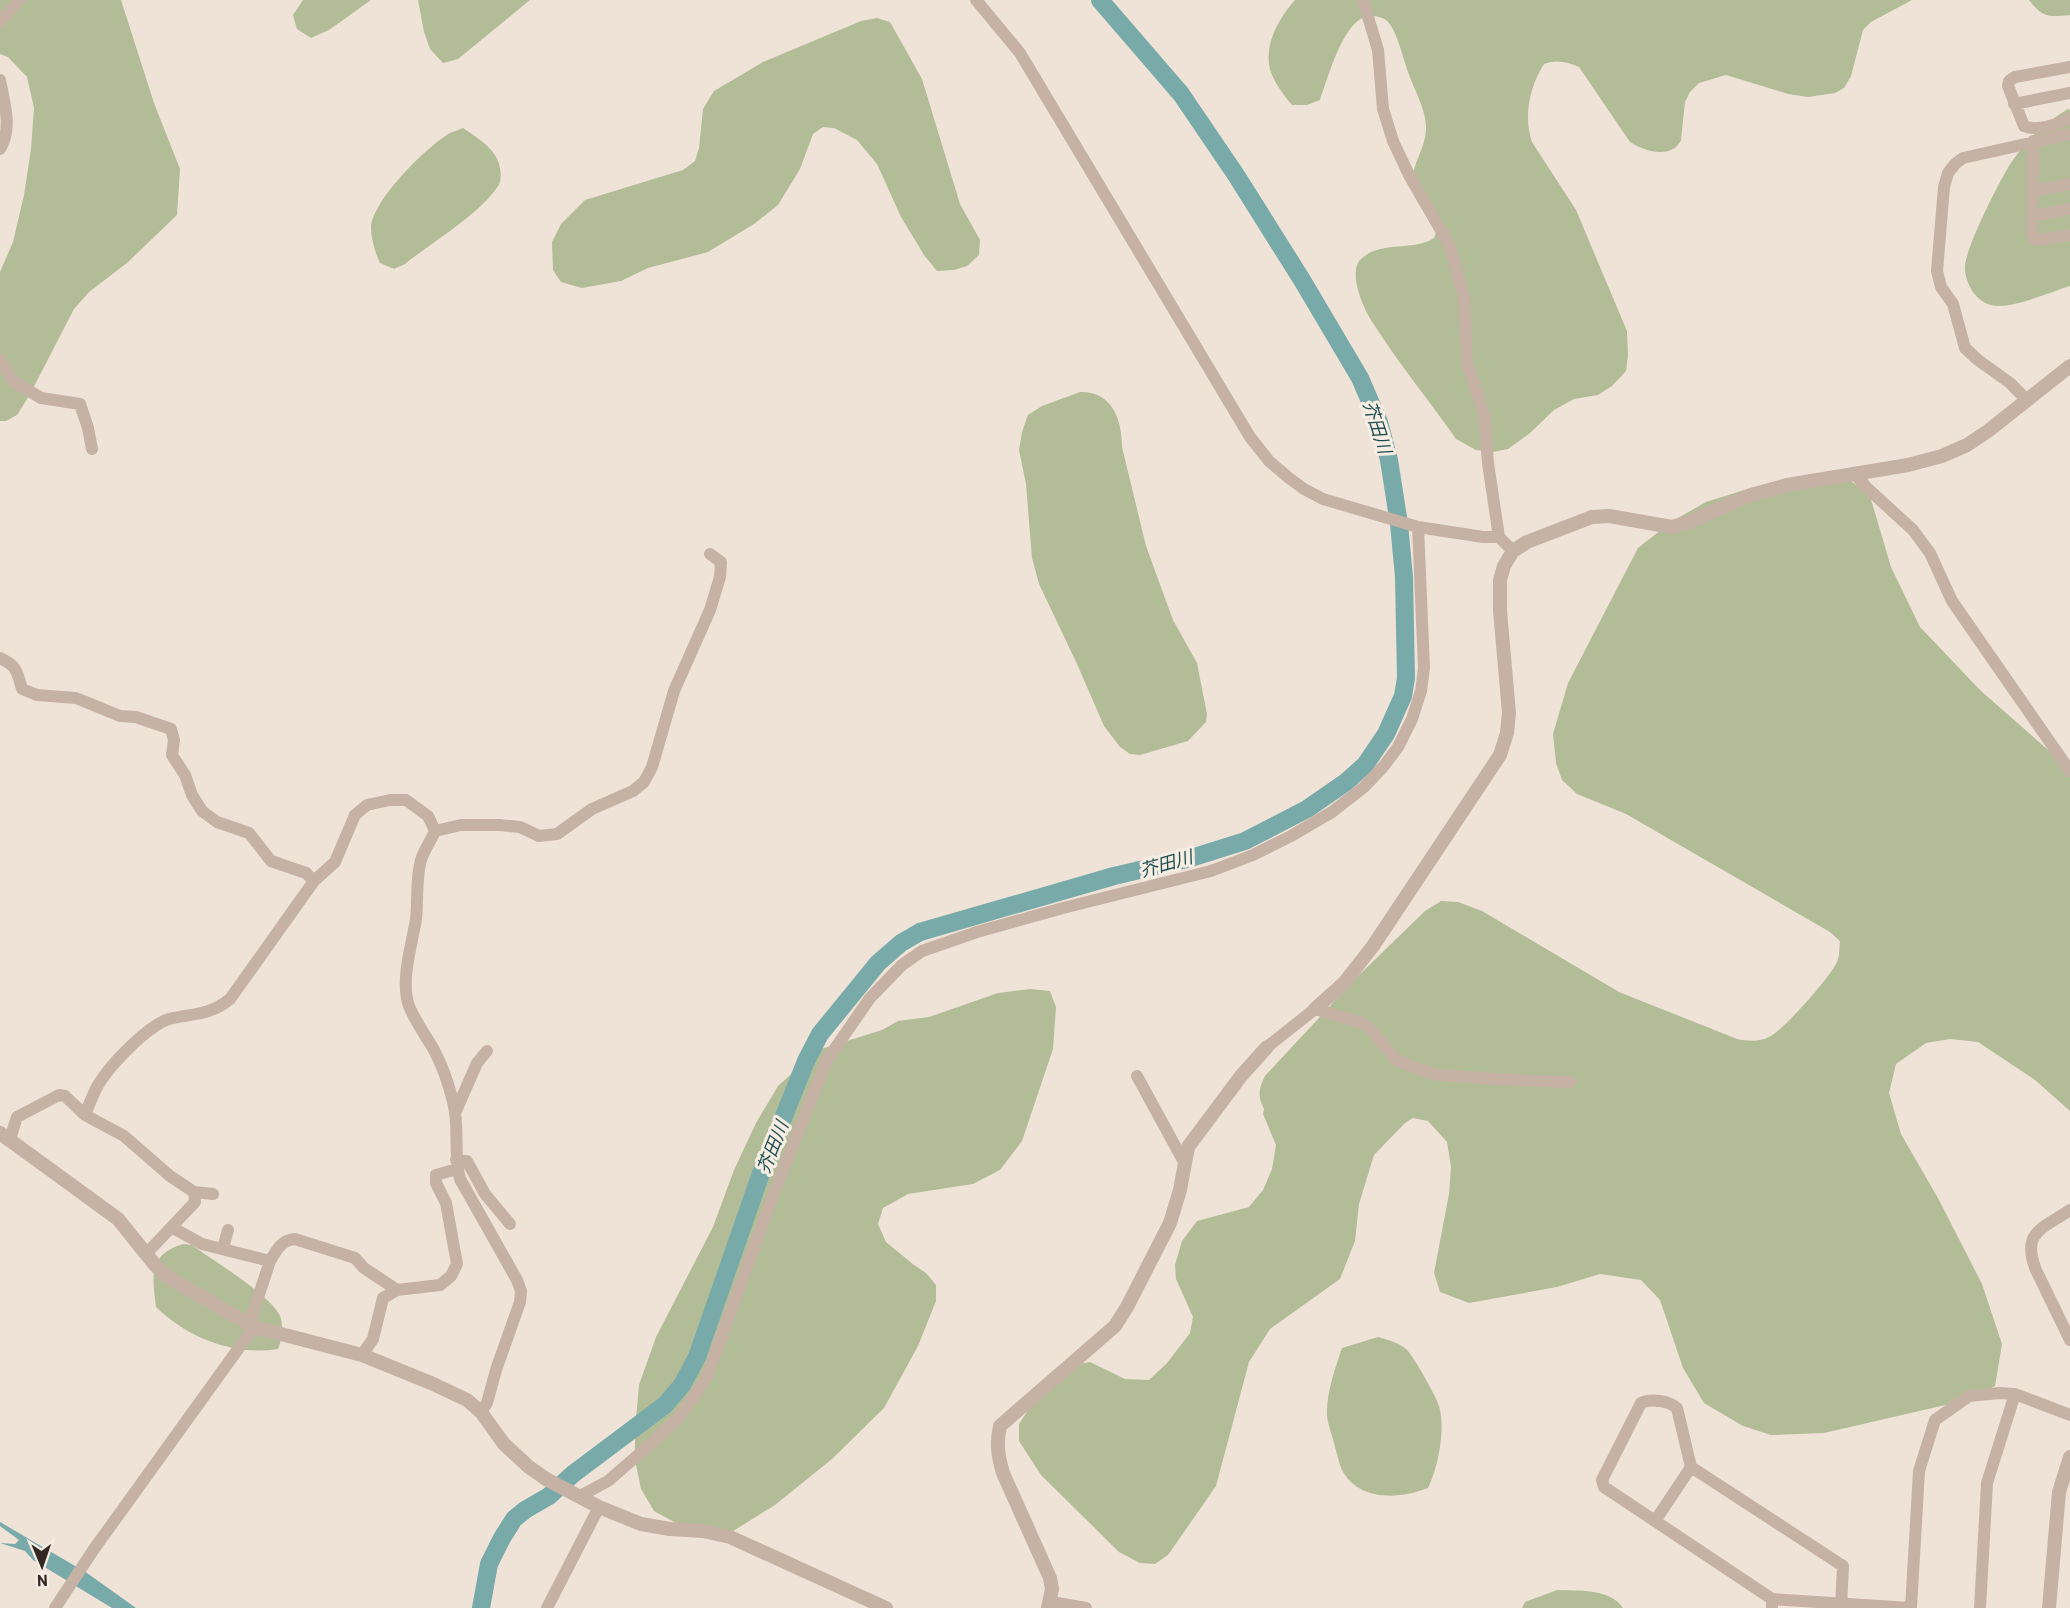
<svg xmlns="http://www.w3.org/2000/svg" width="2070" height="1608" font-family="Barlow,'Noto Sans JP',sans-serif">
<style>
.green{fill:#b2bd98}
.water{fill:#78aaaa}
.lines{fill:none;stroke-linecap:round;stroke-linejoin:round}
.river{stroke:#78aaaa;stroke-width:18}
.minor{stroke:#c6b2a4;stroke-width:12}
.tertiary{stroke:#c6b2a4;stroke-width:14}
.labels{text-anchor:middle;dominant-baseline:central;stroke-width:6;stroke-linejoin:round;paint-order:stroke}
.water-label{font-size:18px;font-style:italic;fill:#1d4f51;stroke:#f7ede3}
</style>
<rect width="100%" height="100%" fill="#efe3d7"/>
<path class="green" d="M0 0H121L154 103 180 169 177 215 127 263 89 292 74 309 29 396 17 415 6 421H0V272L13 242 24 195 31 149 34 108 27 77 8 57 0 54Z
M303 0H371L329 30 311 38 297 29 293 15Z
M418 0H530L458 59 443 63 430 49 424 32Z
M1295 0H1912L1871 22 1863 30 1851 76 1844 88 1835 93 1808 97 1788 94 1726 75 1699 83 1690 92 1685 102 1681 140C1672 160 1644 151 1630 142L1579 67C1567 62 1557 59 1544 64 1530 86 1523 116 1532 142L1576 210 1627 331 1628 355 1626 371 1612 386 1598 395 1574 399 1554 410 1530 433 1508 449 1493 452 1476 450 1456 439C1429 400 1398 363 1373 323 1364 310 1347 272 1361 259 1381 240 1413 252 1434 238L1437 230C1430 215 1413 202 1412 187 1410 167 1425 150 1426 130 1427 110 1413 88 1407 69 1402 55 1398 35 1389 23 1385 18 1378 16 1372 16 1345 13 1328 78 1320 100L1307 105H1292C1283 94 1271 79 1269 64 1266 40 1280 17 1295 0Z
M2029 0H2070V15C2048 17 2043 18 2029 0Z
M877 18 890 22 922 79 960 204 980 240 979 255 967 266 954 270 937 271 924 255 901 217 877 164 857 140 834 128 823 127 813 134 800 169 778 205 754 224 708 252 648 268 621 281 582 288 561 282 553 270 552 242 561 224 585 200 683 170 695 161 699 148 703 109 714 91 763 62 861 21Z
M2068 109 2070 110V286C2050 292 2010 310 1991 305 1975 301 1964 281 1965 266 1966 247 1998 184 2009 166 2016 155 2026 143 2035 134 2045 124 2056 116 2068 109Z
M463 128C476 137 495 148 499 164 501 171 502 180 498 186 479 215 432 242 405 264L394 269 380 263C375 252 371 239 371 227 373 200 427 146 450 133 454 131 459 130 463 128Z
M1080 392C1112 391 1122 419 1122 447L1146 546 1173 620 1197 663 1207 714 1206 722 1188 741 1140 755 1130 754 1120 747 1104 726 1077 664 1039 584 1032 558 1026 484 1019 450 1022 432 1028 415 1042 406Z
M1805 480H1850L1870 496 1891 567 1920 627 1981 691 2070 769V1111L2035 1080 1978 1042 1950 1039 1926 1043 1896 1064 1889 1093 1901 1134 1939 1200 1982 1284 2002 1344 1995 1386 1967 1400 1824 1433 1771 1435 1743 1426 1704 1403 1683 1368 1660 1300 1641 1280 1600 1274 1557 1287 1469 1303 1440 1292 1434 1273 1449 1194 1451 1167 1447 1142 1428 1121 1413 1118 1405 1123 1374 1155 1359 1204 1355 1241 1340 1279 1270 1329 1249 1362 1216 1486 1168 1555 1155 1564 1140 1563 1119 1552 1041 1475 1019 1441V1424L1038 1395 1074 1365 1090 1362 1125 1379 1149 1380 1167 1363 1190 1333 1193 1317 1176 1279 1175 1265 1182 1241 1197 1221 1249 1207 1263 1190 1272 1169 1276 1145 1263 1114 1264 1109C1257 1096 1259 1088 1265 1076L1357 977 1425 911 1441 901 1458 902 1482 911 1619 992 1737 1039C1747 1041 1760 1042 1769 1037 1784 1030 1828 979 1836 964 1840 958 1839 948 1840 941L1830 932 1626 814 1577 794 1562 780 1556 763 1553 734 1568 683 1638 548 1671 522 1706 502 1754 487Z
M1030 989 1050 991 1056 1007 1053 1049 1022 1141 1000 1170 973 1184 908 1194 883 1208 878 1224 886 1242 914 1265 926 1273 936 1285V1301L918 1346 884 1408 832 1459 775 1505 722 1538 696 1534 654 1511 641 1489 635 1460V1430L639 1385 656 1337 713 1227 734 1170 756 1123 778 1086 818 1050 882 1030 898 1021 929 1017 998 993Z
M183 1244 192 1245C212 1260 271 1295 280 1316 284 1327 282 1339 278 1349 234 1356 188 1338 156 1307 152 1275 148 1255 183 1244Z
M1378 1337C1388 1340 1400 1343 1407 1350 1414 1357 1437 1398 1439 1406 1446 1429 1438 1467 1428 1488 1400 1499 1359 1502 1342 1470 1339 1463 1337 1454 1335 1447 1333 1437 1328 1426 1327 1416 1326 1393 1335 1369 1342 1348Z
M1557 1590C1578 1591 1610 1588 1623 1608H1522L1525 1602Z"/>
<path class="water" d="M0 1522 87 1573 136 1608H112L33 1560 25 1551 0 1543 15 1544 19 1540 0 1526Z"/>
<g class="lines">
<path class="river" d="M481 1608 489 1564 502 1538 514 1519 525 1510 549 1496 573 1474 665 1405 682 1385 697 1357 760 1176 806 1061 820 1034 878 963 901 943 920 932 1114 876 1191 858 1245 841 1307 809 1346 782 1365 765 1386 734 1403 696 1406 678 1404 577 1399 524 1389 460 1379 422 1360 378 1302 280 1236 175 1181 94 1100 0"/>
<path class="minor" d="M976 0 1020 53 1250 437 1269 461 1289 478 1304 489 1323 499 1418 527 1483 537H1499
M1363 0 1378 50 1383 109 1393 141 1409 175 1450 246 1464 298 1467 362 1484 415 1488 463 1499 537 1513 551
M0 22 19 0
M2070 67 2015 77 2009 81 2008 86 2024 126C2037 132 2058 124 2070 118
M0 80C4 102 13 128 0 149
M2014 104 2070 93
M2033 141 2032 232 2034 239 2039 240 2070 235
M2032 191 2070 184
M2032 216 2070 209
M0 359 13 381 41 398 80 404 88 428 92 449
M2026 399 2010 383 1978 360 1965 348 1953 304 1941 287 1937 271 1944 187 1948 173 1955 164 1963 158 2070 134
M1855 474 1866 487 1913 530 1930 553 1952 601 2070 771
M0 658C17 666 17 671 22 689L37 695 76 698 120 716 136 717 171 729 174 740 172 755 185 775 192 795 202 811 217 822 249 833 271 861 306 873 314 881
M435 831 461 825H499L520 827 539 836 557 834 592 809 633 791 644 782 652 767 674 691 710 610 720 577 721 562 710 554
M1267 1047 1315 1009 1362 1023 1370 1028 1395 1059 1418 1069 1437 1075 1532 1081 1570 1082
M1137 1076 1185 1164
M455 1113 477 1063 487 1051
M85 1115C89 1105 93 1094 98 1085 110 1065 147 1026 169 1019 193 1013 209 1016 230 999L314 881 335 862 355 815 367 805 390 800H406L428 816 435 831C430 843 422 852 420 864 416 882 418 901 416 919 412 945 400 980 409 1006 415 1021 426 1036 434 1050 442 1065 449 1085 453 1102 460 1127 453 1154 460 1179L517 1280 521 1291 520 1302 496 1370 487 1403 481 1412
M10 1139 17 1117 59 1095 65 1096 85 1115 124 1136 170 1176 194 1192 195 1202 147 1253
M456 1160 467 1161 485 1194 510 1224
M194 1192 213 1194
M2070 1210C2042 1229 2021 1232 2036 1270L2070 1340
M173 1228 202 1244 270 1261C277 1250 281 1240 295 1239L355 1258 364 1268 397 1290
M223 1248 228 1230
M247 1323 252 1316 270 1261
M362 1355 373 1339 383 1298 397 1290 440 1285 451 1276 457 1264 446 1203 436 1183V1175L457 1169
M580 1496 608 1481 652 1443 680 1416 707 1377 773 1195 827 1060 870 998 902 965 922 951 977 932 1063 908 1211 871 1253 855 1291 836 1332 812 1364 787 1383 767 1398 747 1412 719 1421 691 1424 668 1418 527
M1655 1521 1691 1467
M1772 1599 1604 1487 1602 1480 1641 1403C1651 1398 1669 1401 1677 1408L1691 1467 1843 1566 1841 1608
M1051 1602 1086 1608
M55 1608 94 1549 254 1327
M547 1608 599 1507
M1772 1608V1599L1910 1608
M1911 1608 1919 1471 1935 1420 1969 1396 1999 1393 2015 1394
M1980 1608 1987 1483 2015 1394 2070 1415"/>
<path class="tertiary" d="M1315 1009 1344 983 1373 946 1500 755 1507 733 1509 713 1500 611V580L1504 566 1513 551 1527 542 1592 517 1609 516 1672 527 1686 523 1751 495 1787 485 1908 465 1942 456 1967 445 1988 431 2070 366
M0 1133 118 1219 155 1265 169 1278 254 1327 362 1355 431 1383 467 1400 481 1412 504 1444 529 1467 546 1479 599 1507 641 1524 670 1529 703 1531 730 1537 886 1608
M1048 1608 1052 1589 1050 1578 1003 1473C998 1456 996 1444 1000 1426L1115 1326 1127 1307 1170 1223 1180 1190 1188 1147 1241 1076 1267 1047
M2049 1608 2059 1492 2070 1457"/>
</g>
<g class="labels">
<g class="water-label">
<text transform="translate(1378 427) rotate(72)">芥田川</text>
<text transform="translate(1166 863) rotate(-16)">芥田川</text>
<text transform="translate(772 1147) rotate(-68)">芥田川</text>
</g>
</g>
<g transform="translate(42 1566) rotate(178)" stroke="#f7ede3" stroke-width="4.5" paint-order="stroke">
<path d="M0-4.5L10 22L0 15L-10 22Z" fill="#322925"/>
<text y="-9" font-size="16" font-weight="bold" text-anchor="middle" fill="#322925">N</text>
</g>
</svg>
